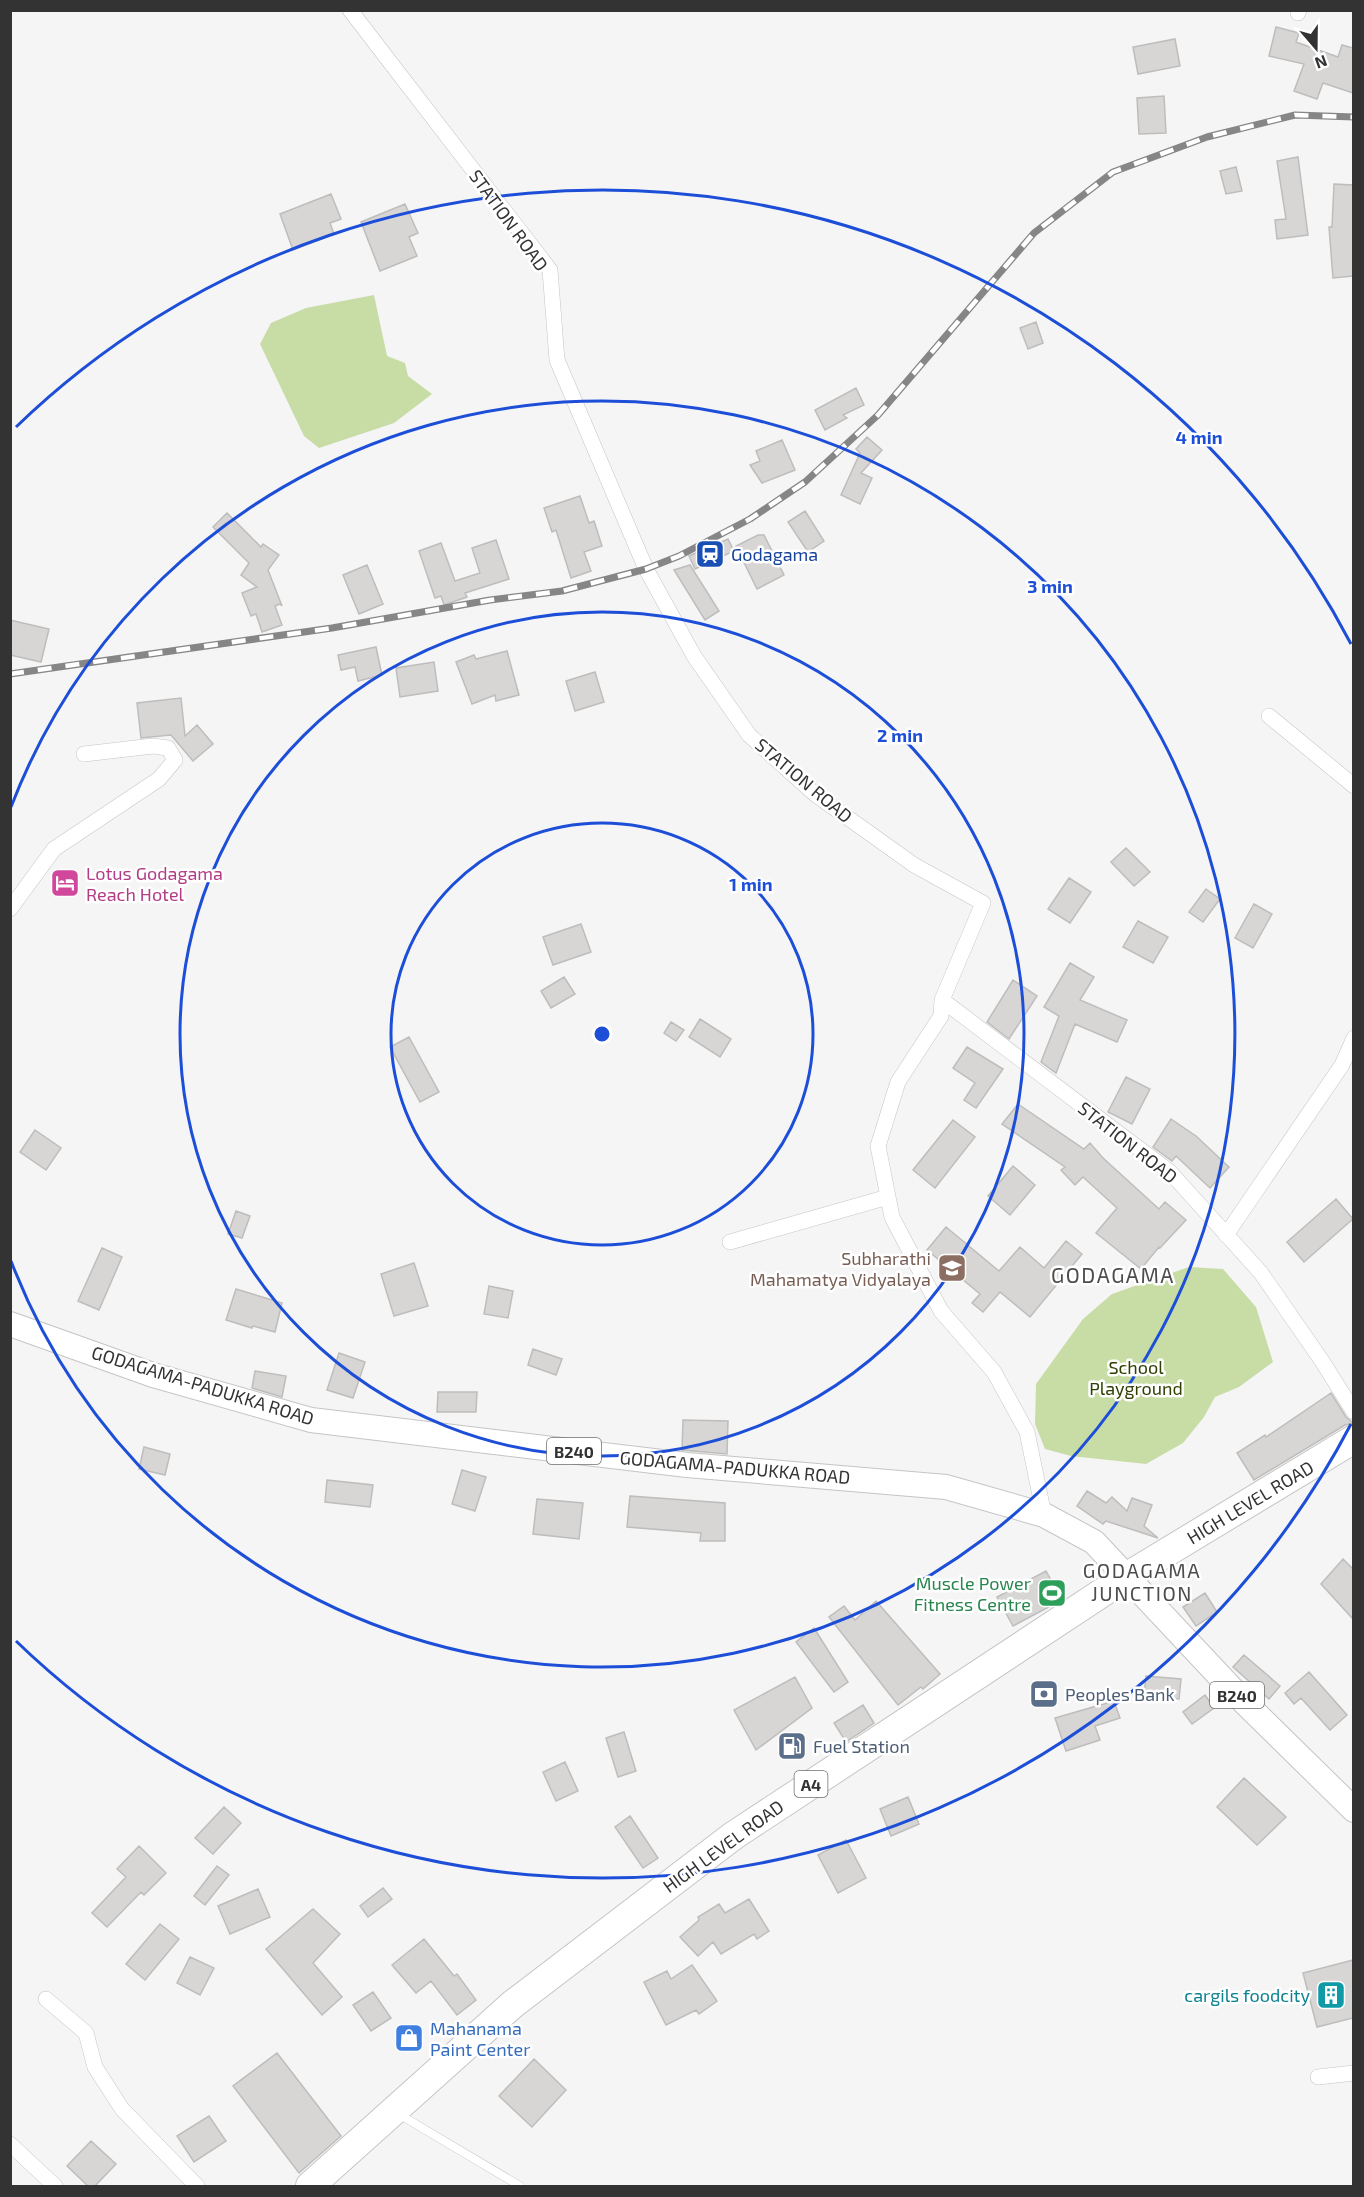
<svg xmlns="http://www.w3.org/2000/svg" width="1364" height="2197" font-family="'Exo 2',sans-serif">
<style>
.green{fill:#c8dca6}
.building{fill:#d7d6d5;stroke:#bebdbc;stroke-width:1.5}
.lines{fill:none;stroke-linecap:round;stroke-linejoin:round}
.lane-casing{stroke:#c5c5c7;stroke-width:9}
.street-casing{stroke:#c5c5c7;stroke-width:16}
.primary-casing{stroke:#c5c5c7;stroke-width:26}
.highway-casing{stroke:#c5c5c7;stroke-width:30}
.lane{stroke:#fff;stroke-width:8}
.street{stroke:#fff;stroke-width:15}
.primary{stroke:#fff;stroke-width:24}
.highway{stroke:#fff;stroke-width:28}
.rail-casing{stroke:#868686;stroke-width:7}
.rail{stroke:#fff;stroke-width:4.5;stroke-dasharray:14;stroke-linecap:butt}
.ring{fill:none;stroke:#1d4ed8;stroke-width:3}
.labels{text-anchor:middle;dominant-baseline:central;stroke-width:5;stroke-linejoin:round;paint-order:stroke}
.shield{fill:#fff;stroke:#707070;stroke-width:1.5}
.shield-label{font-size:16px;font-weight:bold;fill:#333}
.street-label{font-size:18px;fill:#333;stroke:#fff}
.transit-label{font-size:18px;fill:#164399;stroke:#fff;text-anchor:start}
.hotel-label{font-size:18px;fill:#b23c85;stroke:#fff;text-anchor:start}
.education-label{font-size:18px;fill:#785e54;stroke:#fff;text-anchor:end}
.park-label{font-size:18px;fill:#2e3f00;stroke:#fff}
.leisure-label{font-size:18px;fill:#27864d;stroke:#fff;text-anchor:end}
.service-label{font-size:18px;fill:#4e5e75;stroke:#fff;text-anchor:start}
.culture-label{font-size:18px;fill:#0d838f;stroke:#fff;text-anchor:end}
.shop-label{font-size:18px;fill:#366cbe;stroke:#fff;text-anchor:start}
.neighbourhood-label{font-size:20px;letter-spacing:1.5px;fill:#4d4d4e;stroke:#fff}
.quarter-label{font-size:21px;letter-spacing:1.5px;fill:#4d4d4e;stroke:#fff}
.centre{fill:#1d4ed8;stroke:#fff;stroke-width:3}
.ring-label{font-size:18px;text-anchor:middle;font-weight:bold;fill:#1d4ed8;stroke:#fff;stroke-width:5;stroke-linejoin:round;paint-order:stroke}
</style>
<rect width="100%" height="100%" fill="#f5f5f6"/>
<path class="green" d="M374 295 387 356 405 363 408 376 432 394 394 423 319 448 304 436 260 344 271 323 306 308Z
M1189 1267 1223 1269 1256 1307 1273 1362 1239 1387 1215 1397 1204 1417 1183 1443 1146 1464 1071 1456 1045 1449 1035 1424 1036 1384 1083 1319 1112 1294Z"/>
<path class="building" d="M1276 27 1299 33 1296 42 1338 57 1342 45 1353 48V93L1323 83 1317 99 1294 91 1304 64 1269 56Z
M1175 39 1180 66 1138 74 1133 47Z
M1164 96 1166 133 1139 134 1137 98Z
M1298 157 1308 235 1277 239 1275 220 1286 219 1277 161Z
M1236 167 1242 191 1226 194 1220 171Z
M1334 184 1353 185V276L1333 278 1329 227H1332Z
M331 194 341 219 330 223 334 234 293 250 280 214Z
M405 204 418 233 409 237 417 256 380 271 361 222Z
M1036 322 1043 343 1028 349 1020 328Z
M856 388 864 405 843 415 847 418 825 430 815 410Z
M867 437 882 450 861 473 872 478 860 504 841 495 860 453 856 449Z
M782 440 795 470 762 483 750 465 760 461 756 451Z
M580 496 589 523 594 521 602 546 584 552 591 571 571 578 556 530 552 532 544 508Z
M805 511 824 541 808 552 788 522Z
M227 513 261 547 263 544 279 555 268 570 282 606 280 604 275 606 282 625 262 632 256 614 251 616 242 593 257 587 241 575 249 563 213 527Z
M758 535H764L784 575 757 589 736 546Z
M728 539 734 551 695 569 689 556Z
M496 540 509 579 465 593 467 597 444 605 441 596 435 598 419 551 441 543 455 581 480 573 472 548Z
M367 565 383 604 359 614 343 575Z
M690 565 719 611 705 620 674 570Z
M10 620 49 629 41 662 10 655Z
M376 647 382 675 358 681 355 667 341 670 338 655Z
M507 651 519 695 496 701 495 695 472 704 456 662 474 655 476 659Z
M434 662 438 691 400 697 396 668Z
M595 672 604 702 575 711 566 681Z
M181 698 185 736 197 725 213 744 193 761 171 735 141 738 137 703Z
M1126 848 1150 872 1134 886 1111 862Z
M1069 878 1091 892 1070 923 1048 909Z
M1206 889 1220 899 1203 922 1189 912Z
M1254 904 1272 914 1253 948 1235 938Z
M1138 921 1168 937 1153 963 1123 947Z
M581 924 591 952 553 965 543 937Z
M1070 963 1094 977 1080 1000 1127 1020 1117 1042 1075 1024 1056 1073 1041 1062 1059 1016 1044 1007Z
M564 977 575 994 551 1008 541 991Z
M1013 980 1037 996 1009 1039 987 1022Z
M700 1019 731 1039 720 1057 689 1037Z
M671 1022 684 1030 676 1041 664 1033Z
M409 1037 439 1092 420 1102 390 1047Z
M967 1047 1003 1069 976 1108 964 1100 975 1083 953 1068Z
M1126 1077 1150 1089 1132 1124 1108 1112Z
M1018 1104 1084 1149 1090 1143 1103 1158 1159 1209 1165 1202 1186 1220 1160 1248 1159 1247 1141 1269 1096 1233 1117 1208 1083 1177 1075 1185 1061 1170 1065 1167 1002 1124Z
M1171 1119 1196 1136 1229 1167 1210 1188 1176 1156 1172 1161 1153 1147Z
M953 1120 975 1137 935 1188 913 1170Z
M35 1130 61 1148 46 1170 20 1152Z
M1013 1166 1035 1185 1010 1215 988 1196Z
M1336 1199 1353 1219 1304 1262 1287 1242Z
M236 1211 250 1216 242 1238 228 1234Z
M946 1227 999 1271 1020 1247 1044 1268 1066 1241 1082 1254 1030 1317 1000 1292 983 1312 972 1303 980 1294 927 1250Z
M102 1248 122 1257 99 1310 78 1301Z
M414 1263 428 1306 394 1316 381 1274Z
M489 1286 513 1291 508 1318 484 1314Z
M236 1289 282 1303 275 1332 253 1326 252 1328 226 1320Z
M533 1349 562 1359 556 1375 528 1365Z
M339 1353 365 1362 353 1398 327 1390Z
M255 1371 286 1376 282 1397 252 1388Z
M438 1392H477L476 1412H437Z
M1331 1393 1346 1417 1353 1423 1345 1425 1254 1480 1237 1453 1265 1435 1266 1437Z
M683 1420 728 1421 727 1454 682 1450Z
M144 1447 170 1454 165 1475 139 1469Z
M462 1470 486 1477 475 1511 452 1504Z
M327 1480 373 1485 370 1507 325 1502Z
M1087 1491 1106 1503 1112 1497 1127 1511 1132 1498 1152 1505 1144 1526 1158 1538 1106 1521 1103 1524 1077 1506Z
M630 1496 725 1503V1541H700L701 1533 627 1527Z
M537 1499 583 1503 579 1539 533 1534Z
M1343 1559 1353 1569V1619L1321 1584Z
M1046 1571 1062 1600 1013 1626 997 1597Z
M1205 1593 1217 1612 1196 1626 1183 1607Z
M876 1601 940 1674 923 1689 921 1687 898 1705 829 1617 844 1606 855 1620Z
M814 1628 848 1682 834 1692 796 1642Z
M1244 1655 1280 1686 1269 1699 1233 1667Z
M1309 1672 1347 1715 1330 1730 1301 1698 1294 1704 1285 1693Z
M1146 1676 1181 1679 1179 1699 1144 1696Z
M795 1677 812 1708 756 1750 734 1710Z
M1205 1695 1214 1708 1192 1724 1183 1712Z
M1114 1701 1120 1718 1095 1726 1100 1740 1066 1751 1055 1718Z
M863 1705 874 1723 846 1742 834 1723Z
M624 1732 636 1771 618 1777 606 1738Z
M565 1762 578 1791 556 1801 543 1772Z
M1244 1778 1286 1817 1257 1845 1217 1807Z
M908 1797 919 1824 891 1836 880 1809Z
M224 1807 241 1823 213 1854 195 1838Z
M630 1816 658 1858 643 1868 615 1827Z
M846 1840 866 1878 838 1893 818 1855Z
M139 1846 166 1873 144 1895 141 1892 107 1927 92 1913 126 1877 117 1869Z
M217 1866 229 1875 205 1905 194 1896Z
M383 1888 392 1899 368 1917 360 1906Z
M258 1889 270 1917 230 1934 218 1906Z
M749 1899 769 1931 757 1939 754 1934 721 1954 713 1942 698 1956 680 1937 699 1920 698 1917 719 1904 725 1913Z
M313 1909 340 1934 313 1963 342 1997 322 2015 266 1949Z
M160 1924 179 1939 145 1980 126 1964Z
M424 1939 454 1976 457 1974 476 2000 457 2015 431 1981 416 1993 392 1965Z
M190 1957 214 1968 200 1995 177 1983Z
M1353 1960V2018L1317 2027 1303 1973Z
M692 1965 717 2001 699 2014 696 2010 666 2025 644 1982 667 1971 671 1979Z
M373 1992 391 2018 371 2031 353 2005Z
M277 2053 341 2136 299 2173 233 2086Z
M534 2059 566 2090 532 2127 499 2096Z
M209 2116 226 2141 194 2162 177 2136Z
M91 2141 116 2164 94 2187H89L67 2166Z"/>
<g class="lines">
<g class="lane-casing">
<path id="lane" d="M397 2113 520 2186"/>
</g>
<g class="street-casing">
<path id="street" d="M350 10 550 270 557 360 646 569 694 656 749 735 816 795 914 865 983 903 942 1000 1170 1172 1261 1273 1322 1361 1354 1412
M1298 13 1299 10
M1269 716 1354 786
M10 909 54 849 159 779 175 760 168 748 153 746 84 754
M942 1000 941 1016 898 1082 878 1146 892 1217 941 1311 994 1372 1027 1432 1044 1515
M1226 1235 1342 1065 1354 1038
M730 1242 888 1197
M46 1999 86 2033 95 2067 122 2109 197 2186
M1318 2077 1354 2073
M10 2144 55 2186"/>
</g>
<g class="primary-casing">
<path id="primary" d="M10 1324 153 1375 311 1420 687 1465 946 1487 1044 1515 1094 1542 1244 1702 1354 1810"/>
</g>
<g class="highway-casing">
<path id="highway" d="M310 2186 513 2004 733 1836 1126 1577 1354 1439"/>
</g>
<use href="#lane" class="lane"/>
<use href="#street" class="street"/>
<use href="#primary" class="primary"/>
<use href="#highway" class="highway"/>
<g class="rail-casing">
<path id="rail" d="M10 674 332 628 490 600 562 591 646 569 679 556 750 519 805 482 878 415 1034 233 1113 172 1207 137 1295 115 1354 117"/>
</g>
<use href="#rail" class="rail"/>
</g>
<g class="ring">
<circle cx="602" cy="1034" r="211"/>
<circle cx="602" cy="1034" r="422"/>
<path d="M11 807A633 633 0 1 1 11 1261"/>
<path d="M1351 1424A844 844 0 0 1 16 1641M16 427A844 844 0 0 1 1351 644"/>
</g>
<defs>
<g id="station-square" transform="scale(1.5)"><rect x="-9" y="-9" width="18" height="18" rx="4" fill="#1a4fb4" stroke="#fff"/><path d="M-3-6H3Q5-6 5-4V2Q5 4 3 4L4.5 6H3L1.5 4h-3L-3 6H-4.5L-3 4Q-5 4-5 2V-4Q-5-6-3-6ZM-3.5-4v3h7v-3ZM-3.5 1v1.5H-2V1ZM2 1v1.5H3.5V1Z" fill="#fff"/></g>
<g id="hotel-square" transform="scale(1.5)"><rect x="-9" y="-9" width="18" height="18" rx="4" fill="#d1479c" stroke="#fff"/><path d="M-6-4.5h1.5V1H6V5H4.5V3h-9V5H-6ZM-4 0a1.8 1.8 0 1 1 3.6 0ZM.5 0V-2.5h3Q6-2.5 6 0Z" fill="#fff"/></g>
<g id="school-square" transform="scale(1.5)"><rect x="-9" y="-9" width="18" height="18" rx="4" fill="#8d6e63" stroke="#fff"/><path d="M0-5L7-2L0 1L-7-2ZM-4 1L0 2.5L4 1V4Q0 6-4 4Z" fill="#fff"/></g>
<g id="stadium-square" transform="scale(1.5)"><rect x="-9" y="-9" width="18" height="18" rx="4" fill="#2e9e5b" stroke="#fff"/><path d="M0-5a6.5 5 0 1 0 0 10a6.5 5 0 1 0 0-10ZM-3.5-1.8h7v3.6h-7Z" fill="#fff"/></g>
<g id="bank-square" transform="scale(1.5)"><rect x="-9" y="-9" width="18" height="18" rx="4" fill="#5c6f8a" stroke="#fff"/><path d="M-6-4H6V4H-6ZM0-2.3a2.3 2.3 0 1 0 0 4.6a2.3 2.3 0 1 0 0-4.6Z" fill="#fff"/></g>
<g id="fuel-square" transform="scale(1.5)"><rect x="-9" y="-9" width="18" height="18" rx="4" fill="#5c6f8a" stroke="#fff"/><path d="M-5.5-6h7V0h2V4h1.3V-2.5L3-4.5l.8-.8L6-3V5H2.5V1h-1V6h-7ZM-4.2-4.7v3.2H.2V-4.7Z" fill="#fff"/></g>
<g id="building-square" transform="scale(1.5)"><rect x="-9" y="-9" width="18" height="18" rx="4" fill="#0f9aa8" stroke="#fff"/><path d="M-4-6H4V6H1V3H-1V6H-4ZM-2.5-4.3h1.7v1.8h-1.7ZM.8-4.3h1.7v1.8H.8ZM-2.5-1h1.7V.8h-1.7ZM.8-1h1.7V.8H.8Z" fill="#fff"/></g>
<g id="shop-square" transform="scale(1.5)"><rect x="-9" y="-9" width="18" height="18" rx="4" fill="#3f7fe0" stroke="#fff"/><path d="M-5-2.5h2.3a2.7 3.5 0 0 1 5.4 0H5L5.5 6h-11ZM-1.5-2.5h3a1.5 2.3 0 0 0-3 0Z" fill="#fff"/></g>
</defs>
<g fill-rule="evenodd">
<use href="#station-square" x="710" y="554"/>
<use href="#hotel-square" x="65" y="883"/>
<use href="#school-square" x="952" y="1268"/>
<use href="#stadium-square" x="1052" y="1593"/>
<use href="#bank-square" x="1044" y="1694"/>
<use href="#fuel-square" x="792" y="1746"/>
<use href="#building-square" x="1331" y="1995"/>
<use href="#shop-square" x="409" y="2038"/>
</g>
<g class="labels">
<g class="shield">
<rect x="547" y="1438" width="54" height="26" rx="4.5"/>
<rect x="1210" y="1682" width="54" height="26" rx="4.5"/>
<rect x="794.5" y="1771" width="33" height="26" rx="4.5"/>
</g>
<g class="shield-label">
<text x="574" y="1451">B240</text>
<text x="1237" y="1695">B240</text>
<text x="811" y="1784">A4</text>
</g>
<g class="street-label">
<text transform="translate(509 220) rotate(54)">STATION ROAD</text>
<text transform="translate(804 780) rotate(40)">STATION ROAD</text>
<text transform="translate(1128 1142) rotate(38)">STATION ROAD</text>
<text transform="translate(203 1385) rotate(17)">GODAGAMA-PADUKKA ROAD</text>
<text transform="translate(735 1467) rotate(5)">GODAGAMA-PADUKKA ROAD</text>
<text transform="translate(1250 1502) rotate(-31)">HIGH LEVEL ROAD</text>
<text transform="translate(723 1846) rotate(-36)">HIGH LEVEL ROAD</text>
</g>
<g class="transit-label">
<text x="731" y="554">Godagama</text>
</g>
<g class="hotel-label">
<text x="86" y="873">Lotus Godagama<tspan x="86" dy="21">Reach Hotel</tspan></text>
</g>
<g class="education-label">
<text x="931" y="1258">Subharathi<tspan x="931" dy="21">Mahamatya Vidyalaya</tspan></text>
</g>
<g class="park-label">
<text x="1136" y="1367">School<tspan x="1136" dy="21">Playground</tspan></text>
</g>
<g class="leisure-label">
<text x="1031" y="1583">Muscle Power<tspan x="1031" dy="21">Fitness Centre</tspan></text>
</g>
<g class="service-label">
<text x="1065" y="1694">Peoples Bank</text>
<text x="813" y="1746">Fuel Station</text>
</g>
<g class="culture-label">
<text x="1310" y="1995">cargils foodcity</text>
</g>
<g class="shop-label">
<text x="430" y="2028">Mahanama<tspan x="430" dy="21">Paint Center</tspan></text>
</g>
<g class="neighbourhood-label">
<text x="1142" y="1570">GODAGAMA<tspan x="1142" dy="23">JUNCTION</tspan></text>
</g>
<g class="quarter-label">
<text x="1113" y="1274">GODAGAMA</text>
</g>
</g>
<circle cx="602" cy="1034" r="9" class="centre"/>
<g class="ring-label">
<text x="1199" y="444">4 min</text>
<text x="1050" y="593">3 min</text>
<text x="900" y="742">2 min</text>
<text x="751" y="891">1 min</text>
</g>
<rect width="1364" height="2197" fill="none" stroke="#333333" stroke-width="24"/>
<g transform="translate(1316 48) rotate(160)" stroke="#ffffff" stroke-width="4.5" paint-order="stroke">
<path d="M0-4.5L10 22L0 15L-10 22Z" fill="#333333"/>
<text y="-9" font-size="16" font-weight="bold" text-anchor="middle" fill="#333333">N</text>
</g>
</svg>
